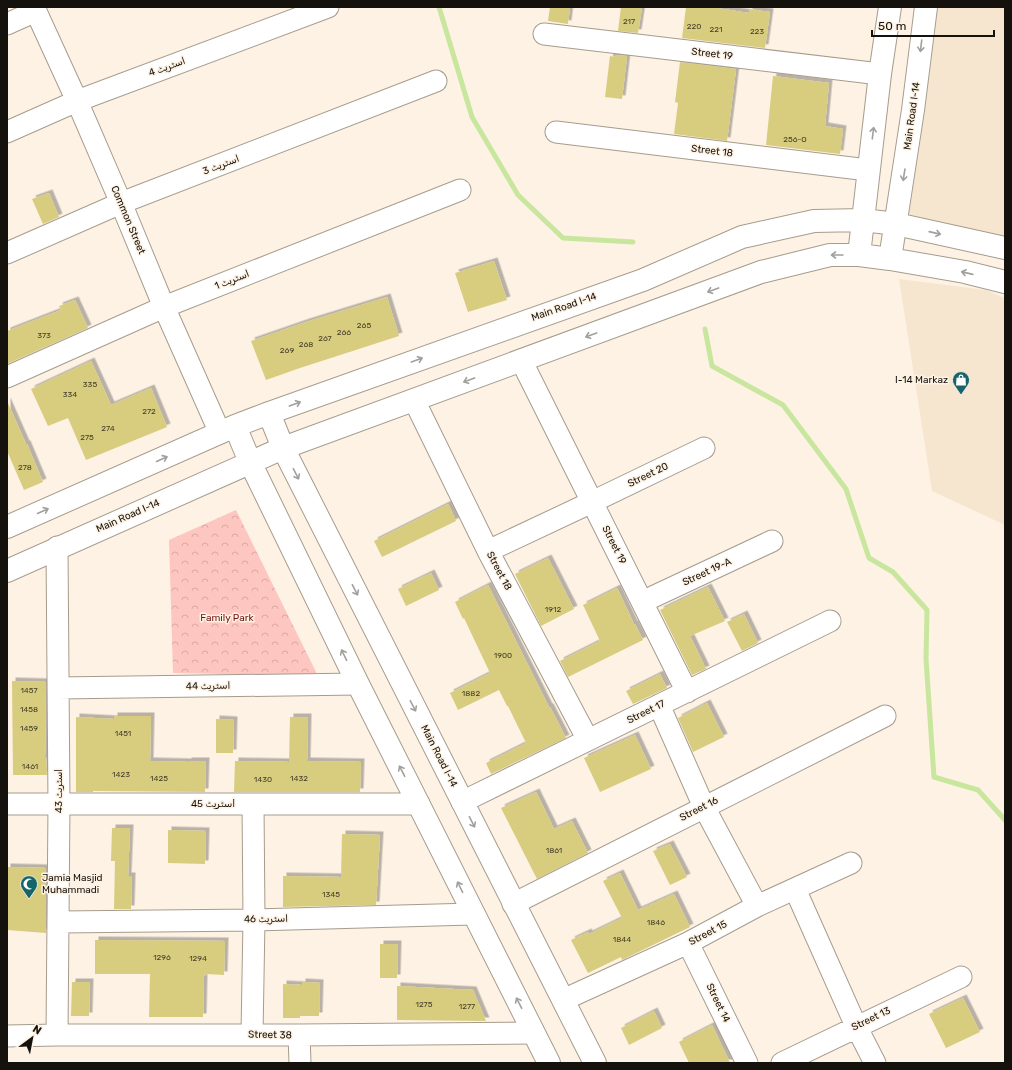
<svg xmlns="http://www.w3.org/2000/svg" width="1012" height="1070" font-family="Rubik,'Noto Naskh Arabic',sans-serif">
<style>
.built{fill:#f6e6d0}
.park{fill:url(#park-crowns)}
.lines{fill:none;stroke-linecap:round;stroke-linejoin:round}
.stream{stroke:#c9e69e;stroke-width:5}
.building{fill:#d8cd7f;filter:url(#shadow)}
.minor-casing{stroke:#a69c8d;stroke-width:23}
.major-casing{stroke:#a69c8d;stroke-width:24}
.minor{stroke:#fff;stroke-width:21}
.major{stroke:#fff;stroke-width:22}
.oneway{stroke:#a1a09e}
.labels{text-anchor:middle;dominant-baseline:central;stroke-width:3;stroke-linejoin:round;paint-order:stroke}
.number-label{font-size:8px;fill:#464029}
.street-label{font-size:10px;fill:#15110c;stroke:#fdf2e3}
.poi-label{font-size:10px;fill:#15110c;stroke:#fdf2e3;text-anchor:end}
.park-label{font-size:10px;fill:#721214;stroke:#fdf2e3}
</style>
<defs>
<pattern id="park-crowns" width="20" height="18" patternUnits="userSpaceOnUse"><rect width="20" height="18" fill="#fec6c0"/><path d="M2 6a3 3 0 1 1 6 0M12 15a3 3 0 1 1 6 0" fill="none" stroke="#d9a9a4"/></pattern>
<filter id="shadow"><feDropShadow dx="3.5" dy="-3.5" stdDeviation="0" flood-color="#0004"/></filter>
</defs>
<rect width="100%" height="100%" fill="#fdf2e3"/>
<path class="built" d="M935 7H1005V239L908 214Z
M899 279 986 290 1005 298V525L932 491Z"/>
<path class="park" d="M236 510 318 676 173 673 169 540Z"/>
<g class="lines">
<path class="stream" d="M439 7 472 117 518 195 563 238 633 242
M705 329 712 366 783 405 846 489 869 558 893 572 927 610 926 659 934 777 978 790 1005 820"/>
</g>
<path class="building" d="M550 7H570L568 24 548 21Z
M621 7H642L638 33 618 31Z
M686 7H710L749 13V9L770 12 765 48 682 38Z
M615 55 627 56 622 99 605 97 610 56 615 57Z
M680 62 736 69 727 141 674 134 678 103 675 102Z
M773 76 829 83 825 126 843 129 840 154 766 145Z
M49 193 59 217 43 224 32 199Z
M494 261 507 300 468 312 455 273Z
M387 297 399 336 300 368 266 380 251 341 306 322Z
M75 300 88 328 7 364V331L61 310 59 306Z
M91 361 111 405 151 388 167 427 86 460 68 418 48 426 31 389Z
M7 401 26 444H27L43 482 24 490 7 451Z
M448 504 456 521 382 557 374 541Z
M548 558 574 609 541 626 515 574Z
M431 573 439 590 406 606 398 589Z
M488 585 549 707H550L566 738 491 774 486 763 526 743 508 706H507L499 690 458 710 450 693 490 673 464 618 463 619 455 602Z
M708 587 725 621 690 636 706 669 692 675 660 610Z
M617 588 634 624H635L643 640 568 677 560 661 600 641 583 605Z
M744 614 758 643 742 651 727 622Z
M660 674 667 688 633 704 626 691Z
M12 681 46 682 45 757H46L47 775H13Z
M707 703 724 737 693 752 678 718Z
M114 716H151L150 761 188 762V761H206L205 792 93 791V792H76V717L114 719Z
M290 717H308L307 761 361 762 360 792H234L235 761 289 762Z
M216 719 234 720 233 753H216Z
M635 735 651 769 600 792 584 758Z
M536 792 554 829 572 821 588 853 537 879 501 808Z
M112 828H130L128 876H132L131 909H114L115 861H111Z
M168 830 206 831 205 864 168 863Z
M342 834 380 835 376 905 283 907V876L341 877Z
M670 844 687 877 670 885 653 851Z
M7 867 46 868V933L7 930Z
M620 873 638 910 674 894 690 927 622 960 621 957 588 973 571 940 588 932 589 934 622 918 603 881Z
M95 940 225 941 224 975 206 974V976H204L203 1017H149L150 974H95Z
M380 944H398L397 978H380Z
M72 982H90L89 1016H71Z
M302 982 320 983 319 1016H300V1018H283V984L302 985Z
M397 986 473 990 486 1021 397 1020Z
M963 998 980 1032 946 1048 929 1014Z
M654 1011 662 1028 629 1045 621 1028Z
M712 1025 730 1063H689L679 1042Z"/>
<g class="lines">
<g class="minor-casing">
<path id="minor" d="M34 7 77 101 121 203 164 307 220 433
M7 24 36 11
M544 34 880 74
M7 132 77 101 328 7
M556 132 868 170
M7 253 121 203 436 81
M521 360 592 502 704 448
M7 377 164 307 460 190
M414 400 488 551 588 740
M488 551 592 502 687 692
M642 602 772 541
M58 688 358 684
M659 705 704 807 757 906
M462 802 830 621
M7 804H419
M795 889 856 1026 875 1063
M513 904 885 716
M59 922 254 920 473 914
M688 943 747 1063
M563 1000 688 943 757 906 851 863
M57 1035 59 805 57 547
M252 1035 254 920 253 804
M299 1035 300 1063
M7 1036 57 1035H299L534 1033
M782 1063 961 977"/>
</g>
<g class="major-casing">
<path id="major" d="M859 255 880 74 890 7
M890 259 913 110 926 7
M269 413 283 448 595 1063
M235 426 250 462 358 684 549 1063
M7 527 235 426 269 413 643 280 742 237 814 221 863 220 896 224 1005 248
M7 571 283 448 761 272 830 255H859L890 259 965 272 1005 282"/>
</g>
<use href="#minor" class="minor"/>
<use href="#major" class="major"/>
</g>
<defs><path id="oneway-shaft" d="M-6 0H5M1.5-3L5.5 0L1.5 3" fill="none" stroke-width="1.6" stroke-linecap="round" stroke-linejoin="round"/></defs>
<g class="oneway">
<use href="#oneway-shaft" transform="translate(921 46) rotate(97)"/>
<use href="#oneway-shaft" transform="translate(873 133) rotate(-83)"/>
<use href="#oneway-shaft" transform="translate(904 175) rotate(99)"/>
<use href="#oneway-shaft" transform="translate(935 233) rotate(13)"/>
<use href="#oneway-shaft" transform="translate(837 255) rotate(180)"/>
<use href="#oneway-shaft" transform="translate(967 273) rotate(-167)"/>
<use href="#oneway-shaft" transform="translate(713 290) rotate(160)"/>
<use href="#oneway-shaft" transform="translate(591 335) rotate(160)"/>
<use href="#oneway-shaft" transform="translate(417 360) rotate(-20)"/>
<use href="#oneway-shaft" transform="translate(469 380) rotate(160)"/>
<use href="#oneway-shaft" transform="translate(295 404) rotate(-20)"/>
<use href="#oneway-shaft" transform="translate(162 459) rotate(-24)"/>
<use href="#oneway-shaft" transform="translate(296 474) rotate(63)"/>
<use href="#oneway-shaft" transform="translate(43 511) rotate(-24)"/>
<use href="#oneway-shaft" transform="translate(355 590) rotate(63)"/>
<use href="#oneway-shaft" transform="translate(344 655) rotate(-116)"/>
<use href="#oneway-shaft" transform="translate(413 706) rotate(63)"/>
<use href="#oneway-shaft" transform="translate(402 771) rotate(-117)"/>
<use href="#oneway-shaft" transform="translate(472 822) rotate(63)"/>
<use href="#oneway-shaft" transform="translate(460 887) rotate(-116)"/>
<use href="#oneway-shaft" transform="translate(519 1003) rotate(-117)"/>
</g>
<defs>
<g id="shop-pin" transform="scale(0.9)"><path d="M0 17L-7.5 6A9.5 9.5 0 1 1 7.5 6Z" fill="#16656a" stroke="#fdf2e3"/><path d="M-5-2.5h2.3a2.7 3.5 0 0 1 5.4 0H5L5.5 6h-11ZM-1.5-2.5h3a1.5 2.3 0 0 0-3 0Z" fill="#fff"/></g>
<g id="mosque-pin" transform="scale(0.9)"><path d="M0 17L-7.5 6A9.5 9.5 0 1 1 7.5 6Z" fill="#16656a" stroke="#fdf2e3"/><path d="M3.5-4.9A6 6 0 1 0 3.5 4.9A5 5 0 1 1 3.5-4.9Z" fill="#fff"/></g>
</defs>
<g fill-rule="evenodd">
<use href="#shop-pin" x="961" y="380"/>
<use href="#mosque-pin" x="29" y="884"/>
</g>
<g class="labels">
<g class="number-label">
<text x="629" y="21">217</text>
<text x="694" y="26">220</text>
<text x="716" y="29">221</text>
<text x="757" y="31">223</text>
<text x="795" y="139">256-O</text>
<text x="364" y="325">265</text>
<text x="344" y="332">266</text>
<text x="44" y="335">373</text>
<text x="325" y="338">267</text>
<text x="306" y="344">268</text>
<text x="287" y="350">269</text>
<text x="90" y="384">335</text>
<text x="70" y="394">334</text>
<text x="149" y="411">272</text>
<text x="108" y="428">274</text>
<text x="87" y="437">275</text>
<text x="25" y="467">278</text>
<text x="553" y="609">1912</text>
<text x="503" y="655">1900</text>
<text x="29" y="690">1457</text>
<text x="471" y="693">1882</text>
<text x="29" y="709">1458</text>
<text x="29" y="728">1459</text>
<text x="123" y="733">1451</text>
<text x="30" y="766">1461</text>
<text x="121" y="774">1423</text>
<text x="159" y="778">1425</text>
<text x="299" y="778">1432</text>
<text x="263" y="779">1430</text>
<text x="554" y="850">1861</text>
<text x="331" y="894">1345</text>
<text x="656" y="922">1846</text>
<text x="622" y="939">1844</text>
<text x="162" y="957">1296</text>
<text x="198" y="958">1294</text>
<text x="424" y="1004">1275</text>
<text x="467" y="1006">1277</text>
</g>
<g class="street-label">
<text transform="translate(712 54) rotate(7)">Street 19</text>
<text transform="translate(167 67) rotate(-20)">اسٹریٹ 4</text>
<text transform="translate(912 116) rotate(-82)">Main Road I-14</text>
<text transform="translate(712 151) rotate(7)">Street 18</text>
<text transform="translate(221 165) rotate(-21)">اسٹریٹ 3</text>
<text transform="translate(128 220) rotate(67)">Common Street</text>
<text transform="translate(232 280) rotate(-22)">اسٹریٹ 1</text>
<text transform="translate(564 307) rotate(-19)">Main Road I-14</text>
<text transform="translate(648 475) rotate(-26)">Street 20</text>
<text transform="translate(128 516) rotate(-24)">Main Road I-14</text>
<text transform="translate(614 545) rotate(63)">Street 19</text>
<text transform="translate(499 571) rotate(62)">Street 18</text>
<text transform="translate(707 572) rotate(-25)">Street 19-A</text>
<text transform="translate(208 686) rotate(-1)">اسٹریٹ 44</text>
<text transform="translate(646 712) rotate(-26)">Street 17</text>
<text transform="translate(439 756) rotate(63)">Main Road I-14</text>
<text transform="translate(59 791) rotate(-90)">اسٹریٹ 43</text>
<text x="213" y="804">اسٹریٹ 45</text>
<text transform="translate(699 809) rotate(-27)">Street 16</text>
<text transform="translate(266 919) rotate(-1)">اسٹریٹ 46</text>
<text transform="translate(708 933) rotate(-28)">Street 15</text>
<text transform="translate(718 1003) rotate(64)">Street 14</text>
<text transform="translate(871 1019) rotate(-26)">Street 13</text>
<text transform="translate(270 1035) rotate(1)">Street 38</text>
</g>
<g class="poi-label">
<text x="948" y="380">I-14 Markaz</text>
<text x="42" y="878" text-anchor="start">Jamia Masjid<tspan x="42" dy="12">Muhammadi</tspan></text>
</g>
<g class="park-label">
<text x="227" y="618">Family Park</text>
</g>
</g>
<rect width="1012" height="1070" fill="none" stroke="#15110c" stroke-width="16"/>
<g transform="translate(32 1038) rotate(32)" stroke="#fdf2e3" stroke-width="3" paint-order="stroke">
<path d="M0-3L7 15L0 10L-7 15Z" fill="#15110c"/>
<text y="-6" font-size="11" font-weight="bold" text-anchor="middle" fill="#15110c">N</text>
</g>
<path d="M872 30v6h122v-6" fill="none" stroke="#15110c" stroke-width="2"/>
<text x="878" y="30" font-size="12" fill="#15110c" stroke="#fdf2e3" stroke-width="3" paint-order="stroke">50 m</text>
</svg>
